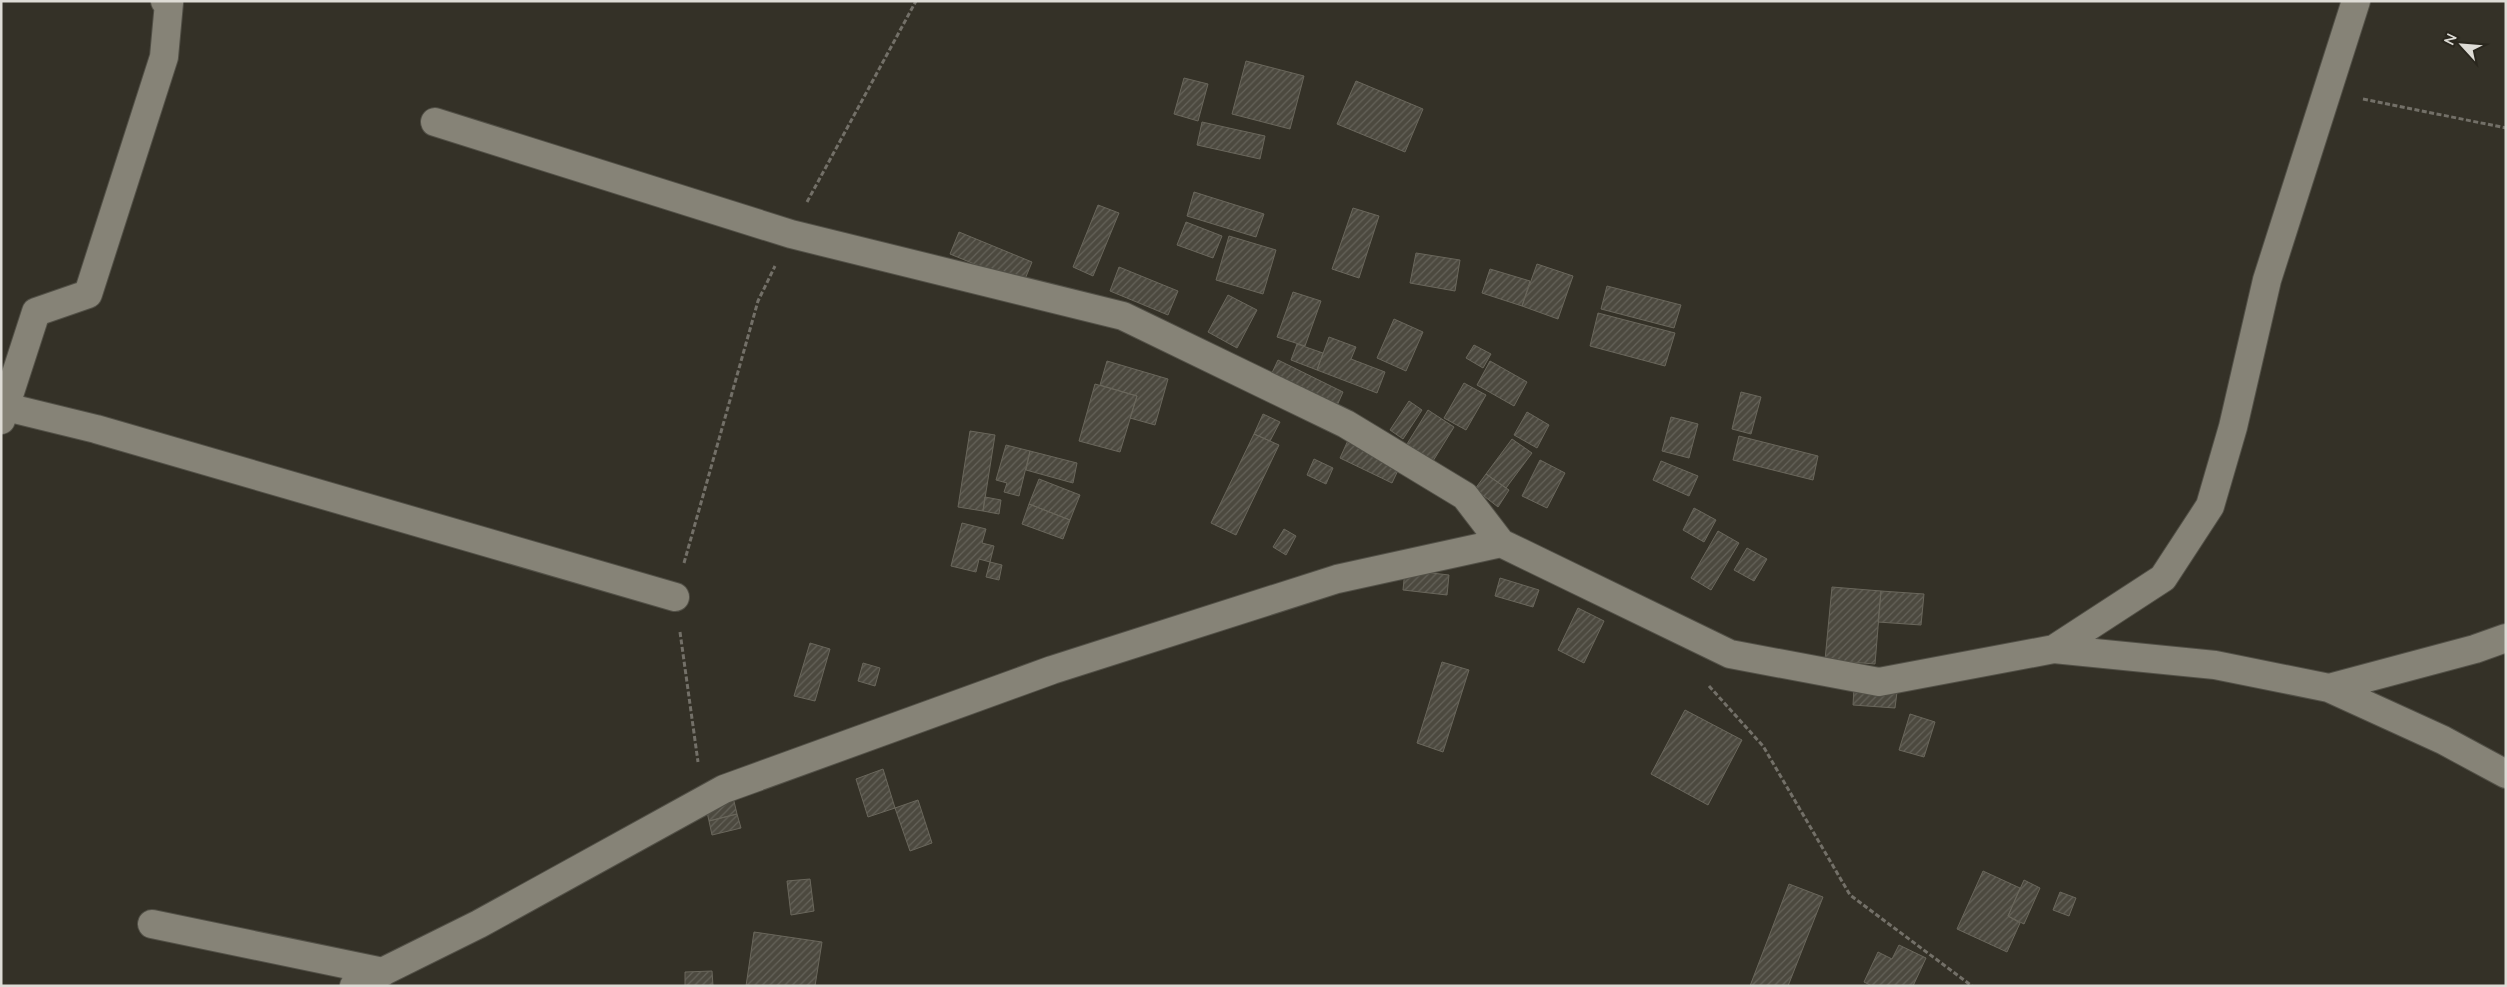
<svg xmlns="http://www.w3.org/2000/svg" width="2507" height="987" font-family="Lato,sans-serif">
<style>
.building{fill:url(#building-hatch);stroke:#6a675c}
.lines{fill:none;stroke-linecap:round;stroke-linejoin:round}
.minor-casing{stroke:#525047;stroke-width:30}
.path{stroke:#737068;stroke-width:3;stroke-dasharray:5 2.5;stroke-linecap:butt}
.minor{stroke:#868377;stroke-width:28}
</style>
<defs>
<pattern id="building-hatch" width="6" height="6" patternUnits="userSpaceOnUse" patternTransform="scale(1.25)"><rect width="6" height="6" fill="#4c493f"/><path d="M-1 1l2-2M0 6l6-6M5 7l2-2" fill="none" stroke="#65635a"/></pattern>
</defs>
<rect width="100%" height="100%" fill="#343127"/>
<path class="building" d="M1246 61 1304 76 1290 129 1232 114Z
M1184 78 1208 84 1198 121 1174 114Z
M1356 81 1423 109 1405 152 1337 124Z
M1202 122 1265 136 1260 159 1197 145Z
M1194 192 1264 214 1256 237 1187 216Z
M1098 205 1119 213 1093 276 1073 267Z
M1353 208 1379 216 1359 278 1332 269Z
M1186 222 1222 236 1213 258 1177 245Z
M959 232 1032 262 1023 284 950 254Z
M1229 236 1276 250 1263 294 1216 280Z
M1416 253 1460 260 1455 291 1410 283Z
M1537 264 1573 276 1558 319 1522 306Z
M1119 267 1178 291 1168 315 1110 291Z
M1490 269 1530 281 1522 306 1482 293Z
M1607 286 1681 305 1674 328 1601 309Z
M1293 292 1321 301 1305 346 1277 337Z
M1228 295 1257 310 1237 348 1208 332Z
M1598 313 1675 333 1665 366 1590 346Z
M1394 319 1423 332 1406 371 1377 358Z
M1329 337 1356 347 1351 359 1385 372 1377 393 1317 370Z
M1297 344 1323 353 1317 370 1291 360Z
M1474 345 1491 354 1483 368 1466 358Z
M1278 360 1343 392 1335 410 1270 377Z
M1107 361 1168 379 1155 425 1130 418 1137 396 1100 385Z
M1490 361 1527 382 1514 406 1477 385Z
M1464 383 1486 395 1466 430 1444 418Z
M1095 384 1137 396 1120 452 1079 441Z
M1741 392 1761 397 1751 434 1732 429Z
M1409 401 1422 410 1403 439 1390 430Z
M1428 410 1454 427 1433 461 1407 444Z
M1527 412 1549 425 1537 448 1514 435Z
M1263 414 1280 422 1270 441 1254 434Z
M1671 417 1698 424 1689 458 1662 451Z
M970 431 995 435 983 511 958 507Z
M1254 434 1279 445 1236 535 1211 523Z
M1350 436 1402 462 1392 483 1340 458Z
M1739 436 1818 456 1813 480 1733 460Z
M1512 439 1532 453 1506 488 1486 474Z
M1006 445 1030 451 1019 496 1004 492 1007 483 996 480Z
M1030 451 1077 463 1073 483 1026 470Z
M1314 459 1333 468 1326 484 1307 475Z
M1540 460 1565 473 1547 508 1522 496Z
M1661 461 1698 476 1689 496 1653 480Z
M1486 474 1509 490 1498 507 1475 489Z
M1039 479 1080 495 1070 520 1029 504Z
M985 497 1001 500 999 514 983 511Z
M1029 504 1070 520 1063 539 1022 524Z
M1694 508 1716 520 1704 542 1683 530Z
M962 523 986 529 982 543 994 546 990 562 979 559 976 572 951 566Z
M1284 529 1296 536 1286 555 1273 547Z
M1718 531 1739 543 1711 590 1691 578Z
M1747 548 1767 559 1754 581 1734 570Z
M990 562 1002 565 999 580 986 577Z
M1405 570 1449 575 1447 595 1403 590Z
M1500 578 1539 590 1533 607 1495 596Z
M1832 587 1881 591 1875 664 1825 660Z
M1881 591 1924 594 1921 625 1878 622Z
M1578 608 1604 621 1584 663 1558 650Z
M810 643 830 649 815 701 794 696Z
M1442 662 1469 670 1443 752 1417 743Z
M863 663 880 668 875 686 858 681Z
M1854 688 1897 692 1895 708 1853 705Z
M1685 710 1742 740 1708 805 1651 774Z
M1910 714 1935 722 1924 757 1899 750Z
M883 769 895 808 868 817 856 779Z
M733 797 737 814 709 821 705 803Z
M918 800 932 843 910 851 895 808Z
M737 814 741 828 712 835 709 821Z
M1983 871 2020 888 2008 916 2020 923 2007 952 1957 929Z
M810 879 814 911 791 915 787 881Z
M2024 880 2040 888 2024 924 2008 916Z
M1789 884 1823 897 1788 986H1750Z
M2060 892 2076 898 2069 916 2053 910Z
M754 932 822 942 815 986H746Z
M1899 945 1926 958 1913 986H1872L1864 982 1878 952 1892 959Z
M712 971 713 986H685V972Z"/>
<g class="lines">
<g class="minor-casing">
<path id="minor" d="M435 122 791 234 1123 316 1346 424 1465 496 1501 543
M6 407 96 429 675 597
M1 420 36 312 88 294 164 57 169 3 165 1
M2054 649 2215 665 2329 688 2443 740 2506 774
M2329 688 2475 649 2506 638
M152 924 383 972
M354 986 479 924 724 789 1052 670 1337 579 1501 543 1730 654 1879 682 2054 649 2163 578 2210 506 2233 427 2267 280 2356 1"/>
</g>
<path class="path" d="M2363 99 2506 128
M807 202 916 1
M684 563 758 301 775 266
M680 632 698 762
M1709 686 1763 746 1850 895 1972 986"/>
<use href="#minor" class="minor"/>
</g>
<rect width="2507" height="987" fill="none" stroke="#dedcd6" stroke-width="5"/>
<g transform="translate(2462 45) rotate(296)" stroke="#2a271e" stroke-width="4" paint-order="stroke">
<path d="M0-4L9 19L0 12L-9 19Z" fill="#dedcd6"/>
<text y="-8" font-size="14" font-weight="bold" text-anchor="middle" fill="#dedcd6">N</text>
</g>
</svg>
